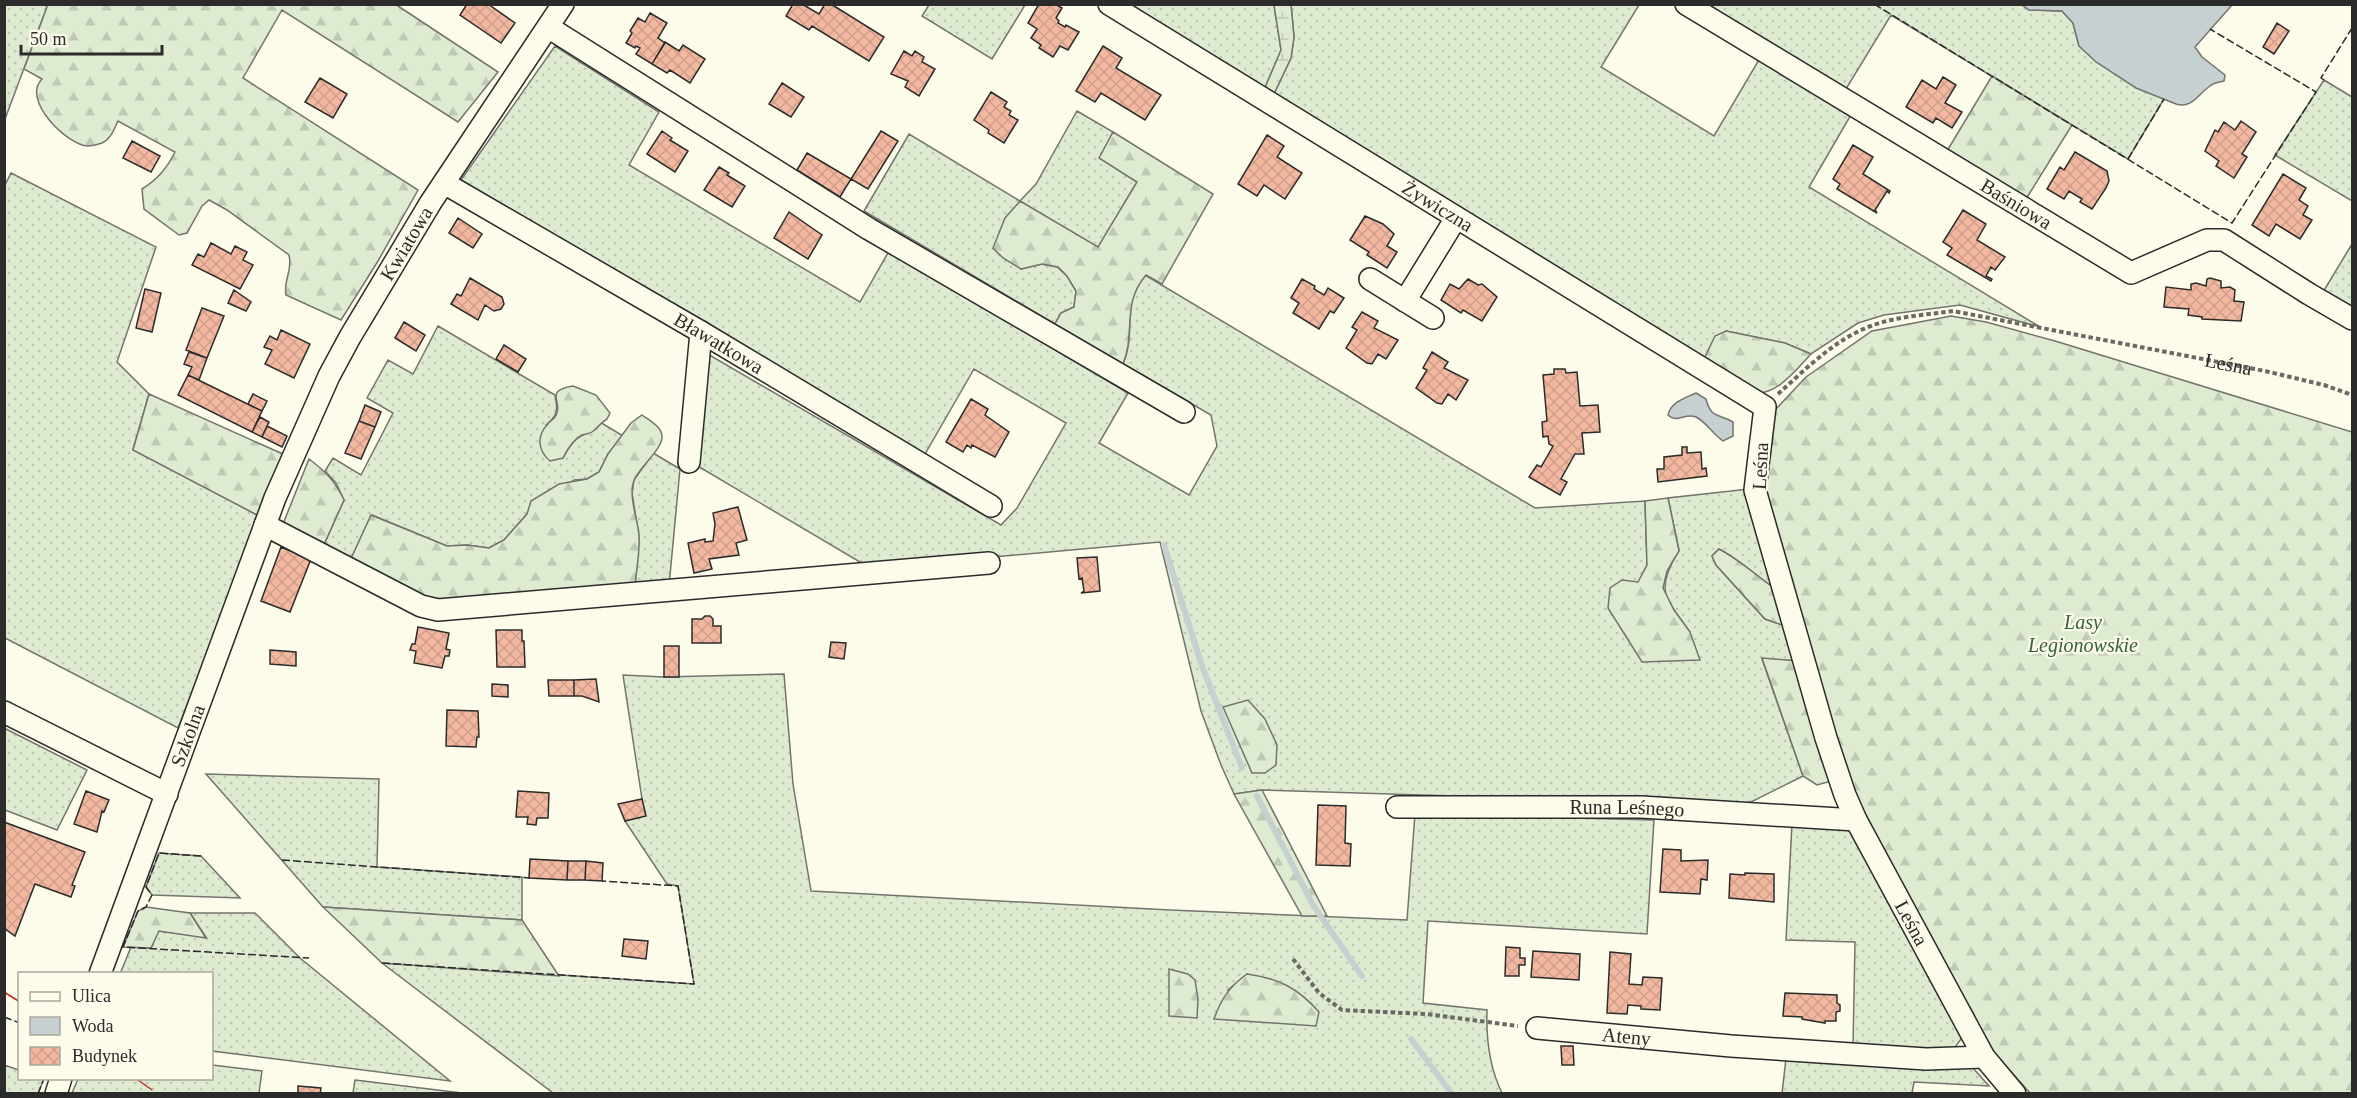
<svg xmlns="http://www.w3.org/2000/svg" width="2357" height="1098" font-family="'Times New Roman',serif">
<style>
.grass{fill:url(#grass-dots);stroke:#74746e;stroke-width:1.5;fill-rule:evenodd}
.forest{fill:url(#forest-firs);stroke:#74746e;stroke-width:1.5}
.wetland{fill:url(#wetland-marsh);stroke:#74746e;stroke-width:1.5}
.water{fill:#c7d0d0;stroke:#74746e;stroke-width:1.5}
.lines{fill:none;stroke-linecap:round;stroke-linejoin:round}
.stream{stroke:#c7d0d0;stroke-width:6}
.building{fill:url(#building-cross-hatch);stroke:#2b2b2b;stroke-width:1.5}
.minor-casing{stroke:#2b2b2b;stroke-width:24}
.path{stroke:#6a6964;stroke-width:4;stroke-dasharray:4.5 3;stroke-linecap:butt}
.minor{stroke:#fdfbea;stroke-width:21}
.fence{stroke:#2b2b2b;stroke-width:1.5;stroke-dasharray:8 3;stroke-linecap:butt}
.power{stroke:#c62828;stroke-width:1.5;stroke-dasharray:21 4.5 3 4.5;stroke-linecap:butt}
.labels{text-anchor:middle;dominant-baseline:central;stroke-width:4.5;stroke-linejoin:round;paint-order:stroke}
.street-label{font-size:20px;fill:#2b2b2b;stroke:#fdfbea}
.park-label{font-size:20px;font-style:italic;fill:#34623c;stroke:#fdfbea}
</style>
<defs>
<pattern id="grass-dots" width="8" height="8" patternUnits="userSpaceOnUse" patternTransform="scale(1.5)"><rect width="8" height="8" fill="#deebd1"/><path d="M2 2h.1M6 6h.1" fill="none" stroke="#bfcab4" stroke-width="1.8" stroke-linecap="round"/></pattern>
<pattern id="forest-firs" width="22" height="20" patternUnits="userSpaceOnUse" patternTransform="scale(1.5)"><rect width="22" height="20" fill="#deebd1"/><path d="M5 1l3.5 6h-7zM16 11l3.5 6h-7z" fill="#bfcab4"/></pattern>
<pattern id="wetland-marsh" width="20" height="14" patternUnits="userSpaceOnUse" patternTransform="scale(1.5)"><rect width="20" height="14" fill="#deebd1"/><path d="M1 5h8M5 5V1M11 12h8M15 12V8" fill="none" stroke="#bfcab4"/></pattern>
<pattern id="building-cross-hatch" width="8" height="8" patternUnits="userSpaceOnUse" patternTransform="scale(1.5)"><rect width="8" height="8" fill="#f2b8a0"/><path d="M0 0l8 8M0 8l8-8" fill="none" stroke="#d09e8a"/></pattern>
</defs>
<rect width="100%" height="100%" fill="#fdfbea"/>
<path class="grass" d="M2022 4 2029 10 2062 11 2073 23 2079 46 2164 99 2128 159 1891 15 1846 89 1709 5Z
M5 5H45L47 7 5 119Z
M929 5V4L1025 5 992 59 922 16Z
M1127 5H1274L1281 50 1264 90Z
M1291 5H1639L1601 67 1714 136 1760 58 1852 113 1809 187 2040 327 1960 305 1884 315 1858 323 1811 354 1785 343 1726 331 1702 363 1273 96 1291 58 1294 37Z
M555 46 659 112 629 165 860 302 889 251 1128 393 1099 443 1189 495 1217 446 1211 415 1123 364C1137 332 1120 306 1145 275L1535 508 1645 501 1647 565 1638 583 1690 632C1664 596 1655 592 1679 550L1668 498 1749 489 1778 591C1758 578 1740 560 1719 549L1712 556 1716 565 1765 619 1788 627 1798 661 1762 659 1803 776 1745 805 1262 790 1234 794 1221 765 1201 711 1160 542 870 568 696 465 706 353 1001 525 1017 508 1066 423 974 369 925 454 461 180Z
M2324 80 2352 97V201L2275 155Z
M1077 111 1113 132 1100 158 1137 182 1098 248 1020 201 1021 269 1042 264 1057 267 1067 276 1076 291 1074 307 1061 313 1055 324 864 211 909 134 1020 201 1036 184Z
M11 173 156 247 117 362 149 394 133 449 261 517 178 728 5 638 4 187Z
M2352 244V310L2323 292Z
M438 326 555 395C558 410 558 415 546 425L563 458C567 450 573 440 581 436 590 431 594 431 600 422L623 436 608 454 599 472 587 479 574 480 527 514 504 540 489 548 467 545 447 546 372 515 349 563 322 549 344 500 336 483 325 471 333 458 361 475 393 413 367 398 388 360 413 374Z
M653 453 680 469 669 586 635 587 639 537 632 493 634 480Z
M784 674 793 784 811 891 1170 910 1407 920 1415 814 1654 820 1647 934 1428 921 1423 1003 1487 1010C1486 1040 1489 1067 1502 1093H553L382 963 694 984 678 886 667 884 625 821 642 799 623 675 664 677ZM1247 974 1302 997 1312 1004 1228 990Z
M4 728 87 770 57 830 5 810Z
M206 774 379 779 377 867 522 877V920L323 907Z
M1792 823 1852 825 1962 1026 1961 1039 1953 1050 1853 1047 1855 942 1786 940Z
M159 853 201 856 240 898 152 895 146 887Z
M190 913H255L300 958 450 1081 212 1051V974H120L131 947 151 948 158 931 206 937Z
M1786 1058 1972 1067 1989 1086 1914 1082 1912 1093 1782 1094Z
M4 1065 19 1070 20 1078 44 1079 38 1093H5Z
M212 1065 262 1071 259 1093H72L78 1079 212 1078Z
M355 1080 462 1093H353Z"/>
<path class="forest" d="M395 4 498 72 458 122 282 10 243 78 418 190 378 261 341 320 286 295C283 279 293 272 289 255L227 210 209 200 202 206 187 233 179 235 144 209 142 189C158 179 167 168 175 152L118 121C114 129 111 139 102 143 99 144 91 146 88 146 67 145 21 100 42 79L24 69 47 7 45 5Z
M1992 76 2072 125 2026 199 1947 151Z
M1113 132 1213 194 1162 284 1146 275C1121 304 1136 333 1123 364L1055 324 1061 313 1074 307 1076 291 1067 276 1058 267 1042 264 1021 269 1003 258 993 248 1005 218 1020 201 1098 247 1137 182 1099 158Z
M1951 316 1986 322 2055 341 2352 432V1093H2030L1972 1028 1852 805 1762 490 1767 442 1775 410 1806 377 1872 331Z
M1726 331 1785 343 1811 354C1796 370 1774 399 1750 392 1739 390 1713 370 1702 363L1715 336Z
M573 386 596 395 610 413 607 419C600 423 598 428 592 432 589 434 585 434 582 435 573 439 567 450 563 458L550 461C538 451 536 436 548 424 548 423 555 418 555 417 565 402 542 391 573 386Z
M149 394 285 455 261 517 133 450Z
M642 415C650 421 663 427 662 438 661 450 640 467 634 480 628 497 638 519 639 536 640 553 636 571 635 587L433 604 349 563 371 515 447 546 467 545 489 548 504 540 527 514 531 501 559 484 587 479 599 472 608 454 631 423Z
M309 459C325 471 335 481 344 500L322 549 281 529Z
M1668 498 1679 551 1667 571 1663 588 1674 610 1690 632 1700 660 1642 662 1608 608 1610 588 1622 580 1638 582 1647 565 1645 501Z
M1719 549C1740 560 1758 577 1778 591L1788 627 1765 619 1716 565 1712 556Z
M1762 658 1798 661 1835 780 1817 785 1803 776Z
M1248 700 1265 719 1277 745 1276 765 1265 773H1252L1223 707Z
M1262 790 1327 916H1302L1234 794Z
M146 907 190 913 206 938 159 931 151 948 123 947 138 911Z
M323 907 522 920 559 976 382 963Z
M1169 969 1188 974 1195 980 1198 999 1197 1018 1169 1016Z
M1247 974C1278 978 1298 988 1319 1012L1316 1026 1214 1019C1221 999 1229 987 1247 974Z"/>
<path class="wetland" d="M1274 5H1291L1294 37 1291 58 1273 96 1264 90 1281 50Z"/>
<path class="water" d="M2022 5H2232L2195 47 2202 57 2225 75 2224 81C2219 82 2213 83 2210 86 2198 94 2192 109 2176 104L2136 88 2096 62 2079 46 2073 23 2062 11 2029 10Z
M1696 393 1706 399C1711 419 1718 413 1733 422V436L1723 441C1713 434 1706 422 1696 417 1685 412 1677 424 1668 415 1671 402 1685 398 1696 393Z"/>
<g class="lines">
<path class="stream" d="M1164 545 1202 666 1242 768
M1257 796 1313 905 1362 976
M1411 1039 1452 1094"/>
</g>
<path class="building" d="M467 4H488L515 23 501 43 460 15Z
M793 4H802L819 14 825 4H831L884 37 869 61 812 26 809 30 786 16Z
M1039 4H1055L1062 8 1056 18 1059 21 1058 23 1065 27 1066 25 1079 32 1068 50 1060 46 1053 57 1039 48 1041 45 1031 38 1037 29 1028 23Z
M650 13 667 23 658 38 665 43 652 64 636 54 640 48 636 46 635 48 626 43 632 33 630 31 638 18 645 22Z
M2277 23 2289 31 2274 54 2263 47Z
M665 42 679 51 683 45 705 59 690 83 670 70 667 73 652 64Z
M1103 46 1122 58 1116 68 1161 95 1145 120 1101 93 1095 102 1076 91Z
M904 51 912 56 915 51 924 57 922 62 935 69 919 96 905 87 908 81 891 74Z
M1943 77 1956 85 1945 103 1962 112 1952 128 1936 118 1933 123 1906 107 1922 80 1936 89Z
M320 78 347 94 333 118 305 102Z
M782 83 804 97 791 117 769 104Z
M991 92 1007 102 1004 107 1011 111 1009 115 1018 120 1004 143 988 133 989 130 974 120Z
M2241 121 2256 132 2242 154 2247 157 2234 178 2216 166 2219 161 2205 151 2215 130 2218 132 2224 122 2235 130Z
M662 131 672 138 670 140 688 151 675 172 647 154Z
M881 131 898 141 868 189 851 179Z
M1267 135 1284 146 1277 157 1302 173 1285 199 1264 185 1257 196 1238 184Z
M132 141 160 156 151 172 123 158Z
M1853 145 1873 157 1863 174 1890 191 1889 193 1887 191 1875 210 1877 213 1837 189 1840 184 1833 179Z
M2075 152 2107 171 2109 181 2106 188 2092 209 2080 202 2082 199 2069 191 2064 199 2047 189 2060 167 2064 170Z
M807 153 851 179 840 197 797 170Z
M719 167 729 173 727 175 745 186 732 207 704 190Z
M2283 174 2306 188 2299 200 2308 206 2303 215 2312 220 2300 239 2276 224 2269 236 2252 225Z
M1963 210 1986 224 1977 240 2005 257 1995 270 1991 267 1986 276 1992 279 1991 281 1947 255 1952 248 1943 242Z
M789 212 822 235 808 259 774 238Z
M1365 216 1383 224 1394 234 1387 246 1397 252 1387 268 1367 255 1369 252 1350 240Z
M458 218 482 234 473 248 449 233Z
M211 243 231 254 235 246 247 252 243 260 253 265 240 289 192 265 198 254 204 257Z
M470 278 502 297 504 304 501 309 494 311 485 305 478 320 451 304 457 294 461 296Z
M2210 278 2221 281V288L2230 287 2235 290 2234 301 2244 302 2241 321 2202 319V317L2188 315 2189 309 2164 307 2166 287 2191 290V284L2196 283 2206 286 2207 279Z
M1302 279 1315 286 1314 289 1324 295 1328 288 1344 298 1334 313 1330 311 1319 329 1293 313 1299 303 1291 298Z
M1468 279 1478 285 1482 284 1497 297 1482 321 1463 310 1461 313 1441 300 1450 284 1459 289Z
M145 289 161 293 152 332 136 328Z
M234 290 251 302 246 311 228 303Z
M202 308 224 316 207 358 186 350Z
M1362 312 1378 321 1374 328 1398 340 1386 359 1378 354 1372 364 1367 363 1346 348 1357 330 1352 327Z
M404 322 425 335 416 351 395 338Z
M281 330 310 344 294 378 265 364 272 350 264 347 270 336 277 340Z
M504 345 526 359 518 372 496 359Z
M189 352 207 358 199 380 188 375 192 367 184 364Z
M1432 352 1448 362 1444 368 1468 380 1456 400 1448 394 1442 404 1437 403 1416 388 1427 370 1423 368Z
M1554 369H1565L1566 373 1577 372 1580 406 1598 405 1600 432 1582 433 1584 454H1575L1561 479 1567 482 1560 495 1529 477 1537 465 1541 467 1553 446 1549 444 1548 436 1543 437 1542 422 1547 421 1543 375 1554 374Z
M188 375 262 411 252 432 178 395Z
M253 394 267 401 262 411 248 404Z
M971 399 988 409 985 415 1009 432 995 457 972 445 971 448 967 445 963 452 946 442Z
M365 405 381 412 375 427 359 421Z
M260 417 269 422 262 437 252 432Z
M359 421 375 427 361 459 345 453Z
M267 426 287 436 282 447 262 437Z
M1682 447H1687V453L1701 452 1702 469 1706 468 1707 476 1658 482 1657 469H1664V457L1682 455Z
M738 507 747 540 736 543 739 555 709 559 712 569 694 573 688 543 705 539V542L713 541 715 524 713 513Z
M281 547 311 559 290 612 261 601Z
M1097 557 1100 591 1081 593 1084 591 1082 578 1079 579 1077 558Z
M705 616H710L713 619V626H721V643H692V619H702Z
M418 627 449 633 446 649 450 650 449 656H445L442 668 414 663 416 651 410 650 412 644H415Z
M496 630H522V641H524L525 667H497Z
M831 642 846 643 844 659 829 657Z
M664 646H679V677H664Z
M270 650 296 652V666L270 664Z
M596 679 599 702 582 696H574V680Z
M548 680H574V696H549Z
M492 684 508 685V697L492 696Z
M447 710 478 711 479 737H477L476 747 446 746Z
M86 791 109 800 104 812 102 811 97 832 74 824Z
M518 791 549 793 548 818H537L536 825 527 824 528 817H516Z
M642 799 646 816 625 821 618 804Z
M1318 805 1346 806 1345 843 1351 844 1350 866 1316 865Z
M4 822 85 852 72 885 75 886 71 897 35 884 15 936 4 928Z
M1663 849 1681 850V861L1708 860 1707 880 1701 879 1700 894 1660 892Z
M530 859 568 861 567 880 529 878Z
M568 861H586L585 880H567Z
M586 861 603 863 602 881 585 880Z
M1745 873 1774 874V902L1729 898 1730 874 1745 875Z
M624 939 648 941 646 959 622 956Z
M1506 947 1520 948V958H1525V965H1519V976H1505Z
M1533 951 1580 954 1579 980 1531 977Z
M1610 952 1631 954 1629 984 1642 985 1643 977 1662 978 1660 1010 1641 1009V1006L1628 1005 1627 1014 1607 1013Z
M1785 993 1837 995V1003L1840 1005V1011L1836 1012V1021H1825V1023L1802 1019V1017L1783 1016Z
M1561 1046H1573L1574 1065H1562Z
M298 1086 321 1088 320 1094H298Z"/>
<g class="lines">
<g class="minor-casing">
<g id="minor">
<path id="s2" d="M1109 4 1765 407 1755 490 1826 738 1845 795 1856 820 1984 1057 2015 1094"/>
<path id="s3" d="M1686 4 2131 273 2207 240H2224L2309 294 2352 319"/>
<path d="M548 27 869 229 1184 412"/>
<path id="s4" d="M444 183 701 332 991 506"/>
<path d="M1370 279 1433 318"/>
<path d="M1405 301 1456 218"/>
<path d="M689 462 701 332"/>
<path d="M265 525 421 606 438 610 989 563"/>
<path d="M4 712 167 794"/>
<path id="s5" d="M1397 807H1641L1856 820"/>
<path id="s6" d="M100 974 275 498 329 376 350 337 431 202 563 4"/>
<path id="s7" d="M1537 1028 1731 1046 1926 1059 1984 1057"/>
<path d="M56 1094 61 1078"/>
</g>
</g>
<g class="path">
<path id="s1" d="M1778 394C1806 369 1835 339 1871 326 1897 316 1926 315 1953 311L2265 371 2324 385 2352 395"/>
<path d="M1293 959 1319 993 1342 1010 1426 1014 1518 1026"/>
</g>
<use href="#minor" class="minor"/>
<path class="fence" d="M1874 4 2232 223 2316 92 2210 29
M2324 80 2321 78 2352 28
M2128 159 2164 99
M201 856 159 853 146 887 152 895 146 907 138 911 123 947 309 958
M282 860 529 878
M382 963 694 984 678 886 602 881
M4 1017 20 1023
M38 1094 44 1078"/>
<path class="power" d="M4 992 20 1002
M135 1078 158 1094"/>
</g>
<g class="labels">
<g class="street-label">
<text stroke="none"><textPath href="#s3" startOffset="386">Baśniowa</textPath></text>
<text stroke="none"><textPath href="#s2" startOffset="386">Żywiczna</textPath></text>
<text stroke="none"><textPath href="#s6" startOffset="794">Kwiatowa</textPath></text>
<text stroke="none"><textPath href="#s4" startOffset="318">Bławatkowa</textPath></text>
<text stroke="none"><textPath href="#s1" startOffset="480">Leśna</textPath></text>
<text transform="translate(1760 466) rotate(-87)">Leśna</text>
<text stroke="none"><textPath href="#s6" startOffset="254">Szkolna</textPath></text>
<text stroke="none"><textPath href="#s5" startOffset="230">Runa Leśnego</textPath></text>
<text stroke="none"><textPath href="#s2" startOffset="1316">Leśna</textPath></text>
<text stroke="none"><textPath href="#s7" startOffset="90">Ateny</textPath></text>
</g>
<g class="park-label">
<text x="2083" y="622">Lasy<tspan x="2083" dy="23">Legionowskie</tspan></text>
</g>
</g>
<rect width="2357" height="1098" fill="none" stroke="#2b2b2b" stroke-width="12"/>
<rect x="18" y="972" width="195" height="108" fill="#fdfbea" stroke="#a9a89e" stroke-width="1.5"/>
<rect x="30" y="992" width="30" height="9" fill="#fdfbea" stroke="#a9a89e" stroke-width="1.5"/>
<text x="72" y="1002" font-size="18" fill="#2b2b2b">Ulica</text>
<rect x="30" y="1017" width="30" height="18" fill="#c7d0d0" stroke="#a9a89e" stroke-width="1.5"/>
<text x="72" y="1032" font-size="18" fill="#2b2b2b">Woda</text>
<rect x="30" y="1047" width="30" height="18" fill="url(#building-cross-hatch)" stroke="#a9a89e" stroke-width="1.5"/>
<text x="72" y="1062" font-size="18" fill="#2b2b2b">Budynek</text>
<path d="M21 45v9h141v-9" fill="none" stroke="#2b2b2b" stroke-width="3"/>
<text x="30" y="45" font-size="18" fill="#2b2b2b" stroke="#fdfbea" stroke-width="4.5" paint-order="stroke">50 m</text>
</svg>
